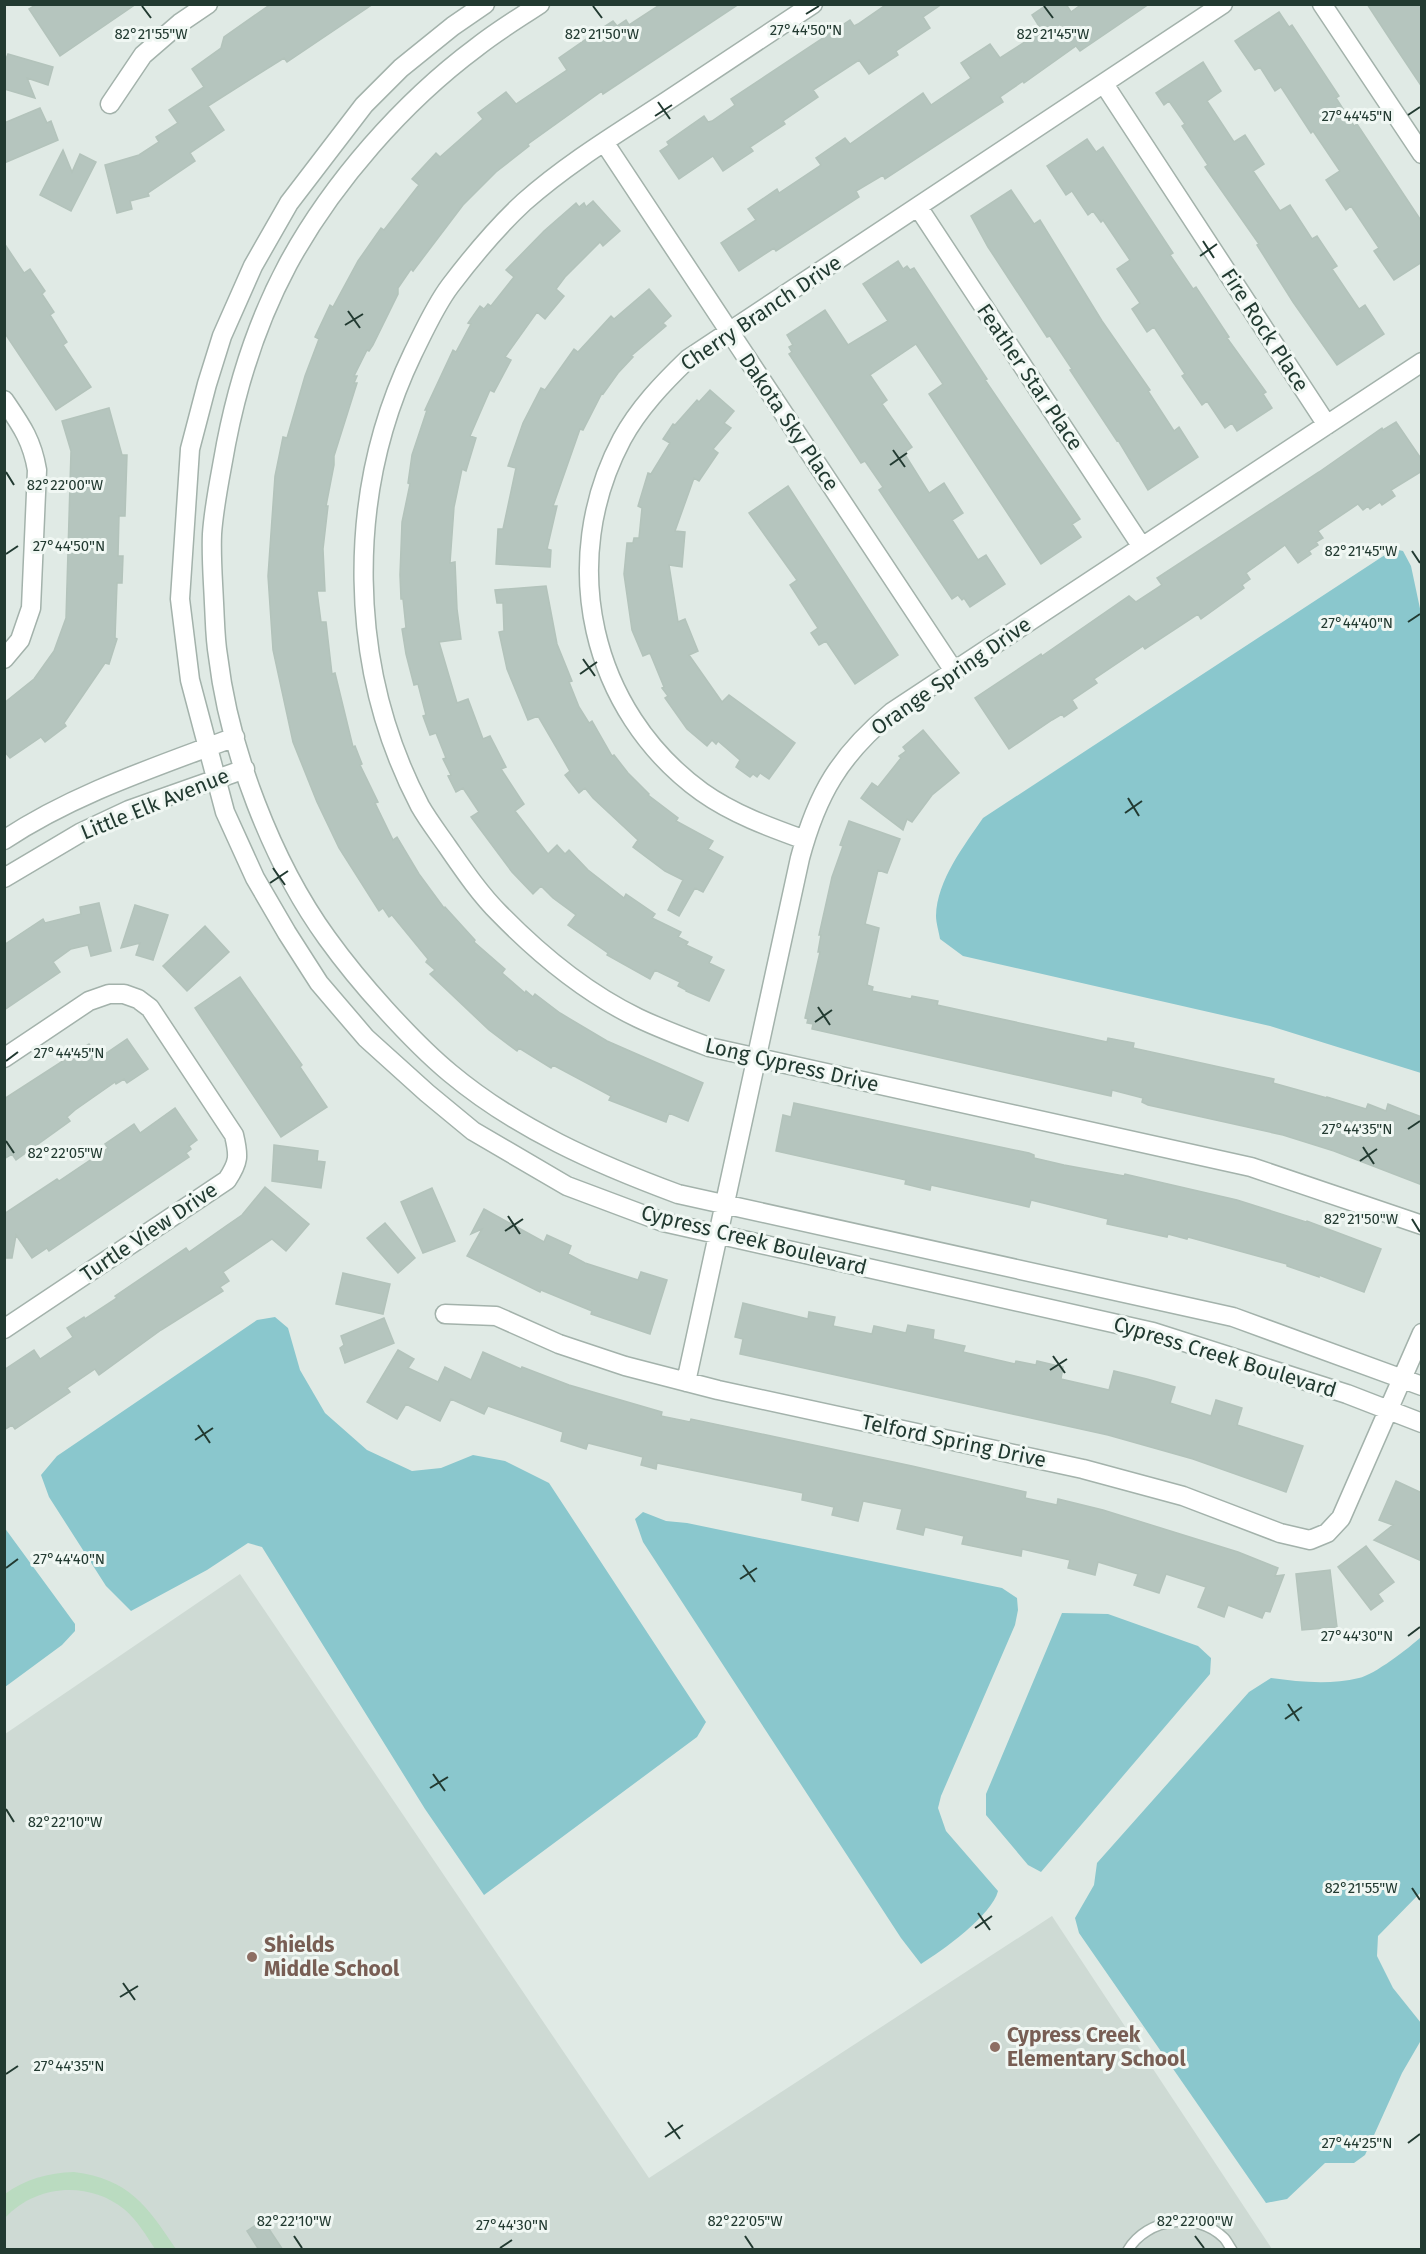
<svg xmlns="http://www.w3.org/2000/svg" width="1426" height="2254" font-family="'Fira Sans',sans-serif">
<style>
.built{fill:#cedad4}
.green{fill:#badbc0}
.water{fill:#8ac7cd}
.building{fill:#b5c5be;stroke:#b3c3bb;stroke-width:1.5}
.lines{fill:none;stroke-linecap:round;stroke-linejoin:round}
.service-casing{stroke:#a3b2ab;stroke-width:12}
.minor-casing{stroke:#a3b2ab;stroke-width:21}
.service{stroke:#fff;stroke-width:9}
.minor{stroke:#fff;stroke-width:18}
.ticks{fill:none;stroke:#223a31;stroke-width:2}
.education-dot{fill:#8d6e63;stroke:#f0f7f3;stroke-width:2}
.labels{text-anchor:middle;dominant-baseline:central;stroke-width:6;stroke-linejoin:round;paint-order:stroke}
.street-label{font-size:21px;fill:#223a31;stroke:#f0f7f3}
.education-label{font-size:21px;font-weight:bold;fill:#785e54;stroke:#f0f7f3;text-anchor:start}
.ticks-label{font-size:15px;text-anchor:middle;fill:#223a31;stroke:#f0f7f3;stroke-width:6;stroke-linejoin:round;paint-order:stroke}
</style>
<rect width="100%" height="100%" fill="#e0eae5"/>
<path class="built" d="M240 1574 649 2178 1052 1916 1272 2249 5 2250V1734Z"/>
<path class="green" d="M74 2172C129 2179 147 2206 176 2249H155C146 2235 137 2220 124 2209 88 2180 35 2185 5 2218V2194C25 2179 48 2173 74 2172Z"/>
<path class="water" d="M1394 549 1403 551 1411 566 1422 618 1421 1073 1270 1026 963 956 940 939C939 932 936 923 936 916 937 880 964 846 983 818Z
M275 1317 288 1328 300 1370 325 1413 367 1450 412 1471 441 1468 473 1455 505 1461 549 1483 706 1722 697 1737 484 1895 425 1809 262 1547 248 1543 207 1570 131 1611 106 1586 49 1497 41 1475 57 1456 257 1320Z
M643 1512 666 1521 687 1523 1002 1588 1017 1598 1018 1610 1015 1625 941 1796 938 1808 946 1831 998 1891C992 1915 942 1951 921 1964L901 1938 643 1542 635 1519Z
M4 1527 75 1624V1631L62 1645 5 1687Z
M1062 1613 1108 1614 1198 1646 1211 1658 1210 1674 1041 1872 1028 1865 986 1815V1794Z
M1421 1637V1892L1378 1936 1377 1956 1393 1988 1421 2023 1420 2042 1402 2073 1365 2155 1354 2163H1325L1287 2199 1266 2203 1079 1933 1075 1918 1094 1885 1097 1863 1249 1692 1271 1678C1300 1682 1330 1685 1359 1678 1374 1675 1409 1648 1421 1637Z"/>
<path class="building" d="M37 4H136L60 56 29 9Z
M271 4H373L287 62 284 58 208 106 224 130 190 153 195 161 148 193 149 196 130 201 132 209 117 213 105 165 139 155 159 142 156 137 178 123 169 110 204 87 192 69 221 48 224 37Z
M661 4H739L603 94 602 91 528 144 529 146 496 172 463 205 413 271 411 269 398 288V294L373 345 369 351 367 350 354 376H357L354 383H357L334 456V465L326 506H328L323 549 325 591H317L321 622H326L332 674 335 673 353 747 355 746 362 764 360 765 378 802 375 803 393 840 397 837 419 874 444 908 445 907 475 940 474 942 505 969 502 973 525 993 526 991 533 997 535 994 560 1013 607 1041 703 1083 688 1121 669 1113 666 1122 609 1100 611 1096 553 1065 551 1068 519 1048 517 1051 489 1030 430 974 435 970 426 962 428 959 392 915 389 917 383 908 379 911 339 848 317 802 293 742 273 650 268 576 275 476 283 437 287 438 305 376 319 339 315 337 330 305 333 307 358 261 381 228 384 230 419 185 412 179 436 153 440 157 483 119 478 113 506 92 516 104 567 70 559 58 602 28 613 21 617 26 626 20 629 25Z
M887 4H942L923 17 930 28 896 51 898 55 869 74 859 60 813 90 818 97 783 121 785 124 750 147 753 151 723 171 713 156 679 179 660 151 669 145 667 142 704 116 708 122 712 121 735 105 731 99 850 20 854 26 858 24Z
M1048 4H1066L1071 12 1082 4H1149L1080 51 1076 46 1024 83 1023 81 1000 97 1003 102 992 109 885 179 883 175 856 191 859 197 776 251 774 248 739 271 721 243 756 220 748 209 777 189 779 193 821 165 816 158 845 138 850 144 923 93 931 105 971 78 961 63 990 44 1000 58 1042 31 1032 15Z
M1367 4H1422V87L1390 39Z
M1279 12 1289 27 1292 25 1339 96 1336 98 1354 126 1357 124 1422 222V262L1394 280 1374 251 1379 248 1351 206 1346 210 1326 180 1340 171 1313 131 1311 133 1281 87 1275 91 1260 67 1255 70 1235 41Z
M8 54 53 67 48 85 27 78 35 98 4 89V64Z
M1203 62 1221 91 1207 101 1234 142 1245 135 1264 164 1253 171 1280 211 1290 205 1312 239 1317 236 1337 266 1332 269 1359 309 1365 305 1384 334 1337 365 1293 302 1257 245 1259 244 1205 167 1208 165 1182 126 1185 124 1169 101 1164 105 1156 93Z
M40 108 47 123 51 121 58 140 4 163V123Z
M1087 139 1096 152 1103 147 1173 253 1170 255 1193 289 1196 287 1229 337 1227 338 1266 392 1263 394 1272 408 1237 431 1232 423 1225 428 1207 401 1202 405 1182 376 1185 374 1154 327 1147 332 1132 309 1140 303 1117 269 1130 260 1103 220 1101 222 1093 211 1088 215 1072 191 1066 195 1047 166Z
M63 150 72 172 80 154 96 162 71 211 40 195Z
M1011 190 1034 224 1040 220 1102 321 1150 390 1148 391 1174 431 1179 427 1198 457 1148 490 1118 440 1117 441 1070 370 1072 369 1050 336 1047 337 988 247 971 216Z
M593 201 620 231 603 246 600 242 565 277 556 289 564 296 545 319 537 312 505 357 511 360 494 392 490 390 470 436 476 438 466 471 462 469 454 507 450 563 455 562 457 609 461 639 439 642 457 703 468 699 483 739 490 736 506 767 501 769 524 804 515 811 548 854 557 845 565 854 569 850 588 870 624 898 626 894 655 914 652 918 681 932 678 937 688 942 686 945 712 957 709 963 724 970 709 1001 686 991V990L678 986 680 982 655 970 650 979 607 955 608 953 568 925 576 915 553 898 541 886 533 894 512 872 471 817 479 812 463 788 456 792 448 776 451 775 443 759 446 758 436 733 430 735 423 716 426 715 418 684 414 685 406 654 402 629 406 628 403 599H401L400 575 402 522 410 484 408 483 412 455 427 410H425L453 350 456 352 471 324 468 323 480 306 484 309 488 304 491 306 514 277 506 270 544 231 576 203 579 207 584 203 586 207Z
M4 243 24 273 30 269 45 291 42 294 54 312 50 315 67 342 63 345 91 387 56 410 4 332Z
M898 261 903 269 907 266 910 270 914 268 987 379 985 380 1080 519 1072 524 1081 537 1041 564 929 394 943 384 916 344 870 375 887 400 882 404 912 447 904 453 929 493 944 483 963 513 952 520 978 560 986 555 1005 584 970 607 964 598 962 600 958 595 952 599 879 490 883 487 865 461 861 463 789 354 792 352 789 347 793 345 787 335 825 310 848 345 888 321 863 284Z
M649 289 671 316 663 323 666 326 631 356 633 357 618 373 603 394 602 393 583 430 580 429 553 506H557L547 549 551 550 550 567 496 564 498 529H503L516 468 508 466 523 423 541 388 545 390 574 349 578 352 611 316 614 319Z
M710 390 734 411 724 423 731 428 713 449 718 453 699 481 694 478 675 531 685 532 682 567 669 565 678 622 685 619 698 651 689 655 722 702 729 695 795 743 769 779 760 773 757 777 753 774 750 777 736 767 740 760 718 741 716 744 712 740 707 746 687 729 665 698 668 696 662 688 664 687 650 653 643 656 632 630 624 574 627 543H633L634 538H639L642 508 638 506 648 473 651 474 670 443 663 439 673 424 675 425 697 400 699 402Z
M109 408 122 455H127L125 516H119L118 556H123L122 583H117L115 638 117 639 109 664 105 663 64 723 66 726 45 742 41 737 10 758 4 751V703L34 679 54 651 66 618 71 451 62 421Z
M1396 422 1422 460V471L1391 490 1395 496 1382 505 1380 502 1370 509 1368 506 1363 510 1358 504 1318 531 1323 538 1316 542 1318 545 1309 551 1311 554 1298 563 1285 545 1246 573 1250 579 1242 585 1244 588 1201 619 1198 614 1145 649 1143 646 1094 679 1097 683 1072 700 1077 708 1064 717 1062 714 1052 720 1009 749 975 698 1041 654 1042 656 1129 596 1136 602 1162 585 1157 578 1319 472 1382 428 1383 430Z
M788 486 898 655 855 684 826 641 819 645 811 633 818 628 790 585 797 580 749 513Z
M546 586 557 644 572 681 569 682 579 707 589 723 592 721 612 756 614 755 628 773 649 794 648 795 678 818 676 821 713 841 708 849 723 857 703 892 695 888 679 916 668 910 683 880 665 871 633 847 638 840 593 798 585 788 579 793 565 775 570 771 538 716 528 720 507 669 499 632 504 631 503 603H497L495 590Z
M923 730 959 773 932 795 912 822 907 819 903 830 861 798 872 783 878 787 901 758 899 756 906 751 903 747Z
M849 821 900 839 887 873 878 870 865 924 879 928 867 985 873 987 872 991 911 999 912 996 938 1001 937 1005 1107 1042 1108 1038 1134 1043 1133 1048 1274 1079 1273 1083 1327 1098V1097L1366 1109 1368 1104 1386 1111 1388 1104 1403 1110 1422 1117V1185L1334 1151 1283 1135 1148 1105 1142 1102 1143 1098 1112 1090 1111 1096 812 1029 813 1024 807 1023 808 1019 805 1018 820 952H818L821 935H819L832 877 843 846 840 845Z
M99 903 111 951 91 956 88 945 71 949 53 962 60 972 4 1010V945L43 919 45 923 81 914 80 907Z
M135 905 168 915 153 960 136 955 140 943 121 948Z
M205 926 229 952 187 991 163 966Z
M240 977 302 1065 300 1067 327 1107 281 1137 195 1008Z
M127 1039 148 1069 127 1083 124 1079 116 1084 115 1082 75 1110 67 1117 70 1121 16 1160 12 1154 4 1159V1099L89 1044 99 1058Z
M794 1103 1029 1153 1034 1155V1158L1064 1165 1124 1176 1125 1174 1237 1200 1306 1222 1307 1221 1381 1249 1364 1292 1319 1275V1277L1287 1266V1264L1188 1237 1187 1239 1168 1234 1167 1237 1107 1224 1108 1219 1031 1200 1029 1207 931 1185 930 1190 905 1184 906 1180 776 1151 783 1115 791 1117Z
M175 1108 197 1140 189 1146 191 1149 186 1153 189 1157 49 1251 47 1248 32 1258 16 1235 12 1258H4V1214L57 1179 59 1181 108 1148 105 1144 134 1124 140 1133Z
M274 1145 318 1151 317 1161 325 1162 321 1188 272 1181Z
M265 1187 309 1224 286 1251 272 1239 223 1272 229 1281 220 1287 223 1291 161 1330 99 1375 95 1369 67 1388 70 1392 15 1429 12 1425 4 1430V1370L34 1350 40 1359 73 1337 67 1328 84 1317 85 1319 117 1298 115 1296 186 1248 189 1252 226 1226 242 1215Z
M432 1188 455 1241 423 1253 401 1202Z
M484 1209 544 1242 547 1235 571 1246 568 1254 585 1263 638 1280 641 1272 667 1280 650 1334 591 1314 592 1311 541 1290 540 1292 467 1256 482 1229 471 1234Z
M385 1223 415 1258 398 1273 367 1238Z
M343 1273 390 1284 383 1314 336 1304Z
M743 1303 808 1319 809 1312 835 1317 833 1326 872 1334 874 1326 906 1333 908 1325 934 1330 933 1339 965 1346 963 1352 1015 1364 1016 1361 1036 1365 1037 1361 1063 1367 1061 1379 1109 1390 1114 1371 1147 1379 1175 1387 1170 1403 1211 1416 1216 1400 1242 1408 1237 1425 1303 1446 1286 1492 1193 1459 1108 1435 740 1354 743 1339 735 1337Z
M384 1318 394 1343 345 1363 340 1348 344 1345 341 1336Z
M398 1350 414 1359 408 1368 438 1382 445 1367 471 1380 483 1352 521 1369 522 1367 569 1385 662 1412 661 1416 690 1422 691 1419 912 1466 1026 1492 1025 1498 1057 1505 1058 1499 1103 1510 1238 1552 1278 1568 1275 1576 1284 1575 1270 1612 1265 1611 1262 1618 1228 1605 1224 1617 1198 1607 1206 1587 1166 1574 1159 1593 1134 1585 1138 1574 1098 1562 1095 1575 1068 1568 1070 1560 1022 1549 1021 1556 962 1544 964 1536 925 1527 923 1535 897 1529 902 1509 863 1501 858 1521 832 1515 834 1507 802 1500 803 1493 657 1463 656 1469 641 1465 643 1457 588 1443 586 1449 561 1441 563 1432 488 1406 484 1414 451 1399 440 1421 406 1404 397 1419 367 1402Z
M1396 1481 1422 1493V1561L1374 1540 1393 1525 1379 1520Z
M1366 1546 1394 1582 1378 1594 1383 1601 1371 1610 1338 1567Z
M1330 1570 1337 1627 1302 1630 1296 1574Z
M263 2220 283 2250H259L247 2231Z"/>
<g class="lines">
<g class="service-casing">
<path id="service" d="M1128 2250C1147 2218 1197 2211 1224 2238 1227 2241 1229 2246 1232 2250"/>
</g>
<g class="minor-casing">
<path id="minor" d="M485 4 453 26 401 68 364 105 289 203 253 266 222 336 207 384 190 449 180 599 190 680 225 812 255 878 287 933 319 983 366 1038 427 1093 473 1131 567 1186 663 1222 1153 1332 1347 1394 1422 1423
M540 4C519 18 497 31 477 47 403 102 332 183 288 264 258 320 238 382 226 444 221 473 214 504 212 534 211 557 213 580 214 603 215 620 215 639 218 656 229 749 272 862 327 938 345 963 364 986 385 1009 405 1031 427 1054 450 1073 517 1129 597 1164 678 1194L1233 1317 1422 1386
M813 4C764 37 715 69 667 101 618 133 568 163 524 202 497 227 472 257 450 286 435 306 424 331 413 353 345 494 347 667 420 806 428 820 438 833 447 846 463 869 479 893 499 913 539 954 586 993 638 1018 661 1029 685 1038 709 1047L1251 1167 1422 1225
M1322 4 1422 154
M1104 84 1327 425
M110 104 143 55 180 23 208 4
M604 142 954 671
M918 207 1142 547
M4 400C21 425 32 440 37 470L31 608 20 640 4 659
M4 840C75 793 156 767 235 737
M805 840C769 827 733 814 702 792 590 711 557 561 622 439 639 408 663 383 688 359L1223 4
M4 878 80 833 129 810 245 769
M4 1058 89 1001 109 994H124L138 999 150 1008 234 1135C239 1156 239 1162 227 1180L4 1329
M445 1314 496 1316 559 1344 625 1366 718 1390 1083 1469 1183 1496 1280 1533 1310 1540 1327 1533 1341 1518 1422 1333
M686 1382 800 858C817 794 840 755 892 712L1422 362"/>
</g>
<use href="#service" class="service"/>
<use href="#minor" class="minor"/>
</g>
<path class="ticks" d="M142 6 151 18M593 6 602 18M1044 6 1053 18M806 14 819 6M658 102 670 119M1408 115 1420 107M655 116 672 105M1203 241 1214 258M1200 256 1217 244M348 311 360 328M345 325 363 314M893 450 905 467M890 465 907 453M6 472 14 485M1412 551 1420 563M6 554 18 546M1408 622 1420 614M583 659 595 676M580 674 597 662M1128 798 1139 816M1125 813 1142 801M273 868 285 885M270 883 288 871M818 1007 830 1025M815 1022 832 1010M6 1061 18 1052M1408 1129 1420 1121M6 1141 14 1153M1363 1147 1374 1164M1360 1161 1377 1149M508 1216 520 1234M1412 1219 1420 1232M505 1231 523 1219M1053 1356 1065 1373M1050 1370 1067 1359M198 1425 210 1443M195 1440 213 1428M743 1565 755 1582M6 1568 18 1559M740 1579 757 1568M1408 1636 1420 1627M1288 1704 1299 1721M1285 1719 1302 1707M433 1774 445 1791M430 1788 448 1777M6 1809 14 1822M1412 1888 1420 1900M978 1913 990 1930M975 1928 992 1916M123 1983 135 2000M120 1997 138 1986M6 2074 18 2066M668 2122 680 2139M665 2137 683 2125M1408 2143 1420 2134M294 2236 302 2248M745 2236 753 2248M1195 2236 1204 2248M500 2248 512 2240"/>
<g class="education-dot">
<circle cx="252" cy="1957" r="6"/>
<circle cx="995" cy="2047" r="6"/>
</g>
<g class="labels">
<g class="street-label">
<text transform="translate(761 313) rotate(-34)">Cherry Branch Drive</text>
<text transform="translate(1265 330) rotate(57)">Fire Rock Place</text>
<text transform="translate(1030 377) rotate(56)">Feather Star Place</text>
<text transform="translate(789 422) rotate(56)">Dakota Sky Place</text>
<text transform="translate(951 676) rotate(-35)">Orange Spring Drive</text>
<text transform="translate(155 804) rotate(-22)">Little Elk Avenue</text>
<text transform="translate(792 1065) rotate(13)">Long Cypress Drive</text>
<text transform="translate(149 1232) rotate(-34)">Turtle View Drive</text>
<text transform="translate(754 1240) rotate(14)">Cypress Creek Boulevard</text>
<text transform="translate(1225 1357) rotate(17)">Cypress Creek Boulevard</text>
<text transform="translate(954 1441) rotate(12)">Telford Spring Drive</text>
</g>
<g class="education-label">
<text x="264" y="1945">Shields<tspan x="264" dy="24">Middle School</tspan></text>
<text x="1007" y="2035">Cypress Creek<tspan x="1007" dy="24">Elementary School</tspan></text>
</g>
</g>
<g class="ticks-label">
<text x="806" y="35">27°44'50"N</text>
<text x="151" y="39">82°21'55"W</text>
<text x="602" y="39">82°21'50"W</text>
<text x="1053" y="39">82°21'45"W</text>
<text x="1357" y="121">27°44'45"N</text>
<text x="65" y="490">82°22'00"W</text>
<text x="69" y="551">27°44'50"N</text>
<text x="1361" y="556">82°21'45"W</text>
<text x="1357" y="628">27°44'40"N</text>
<text x="69" y="1058">27°44'45"N</text>
<text x="1357" y="1134">27°44'35"N</text>
<text x="65" y="1158">82°22'05"W</text>
<text x="1361" y="1224">82°21'50"W</text>
<text x="69" y="1564">27°44'40"N</text>
<text x="1357" y="1641">27°44'30"N</text>
<text x="65" y="1827">82°22'10"W</text>
<text x="1361" y="1893">82°21'55"W</text>
<text x="69" y="2071">27°44'35"N</text>
<text x="1357" y="2148">27°44'25"N</text>
<text x="294" y="2226">82°22'10"W</text>
<text x="745" y="2226">82°22'05"W</text>
<text x="1195" y="2226">82°22'00"W</text>
<text x="512" y="2230">27°44'30"N</text>
</g>
<rect width="1426" height="2254" fill="none" stroke="#223a31" stroke-width="12"/>
</svg>
